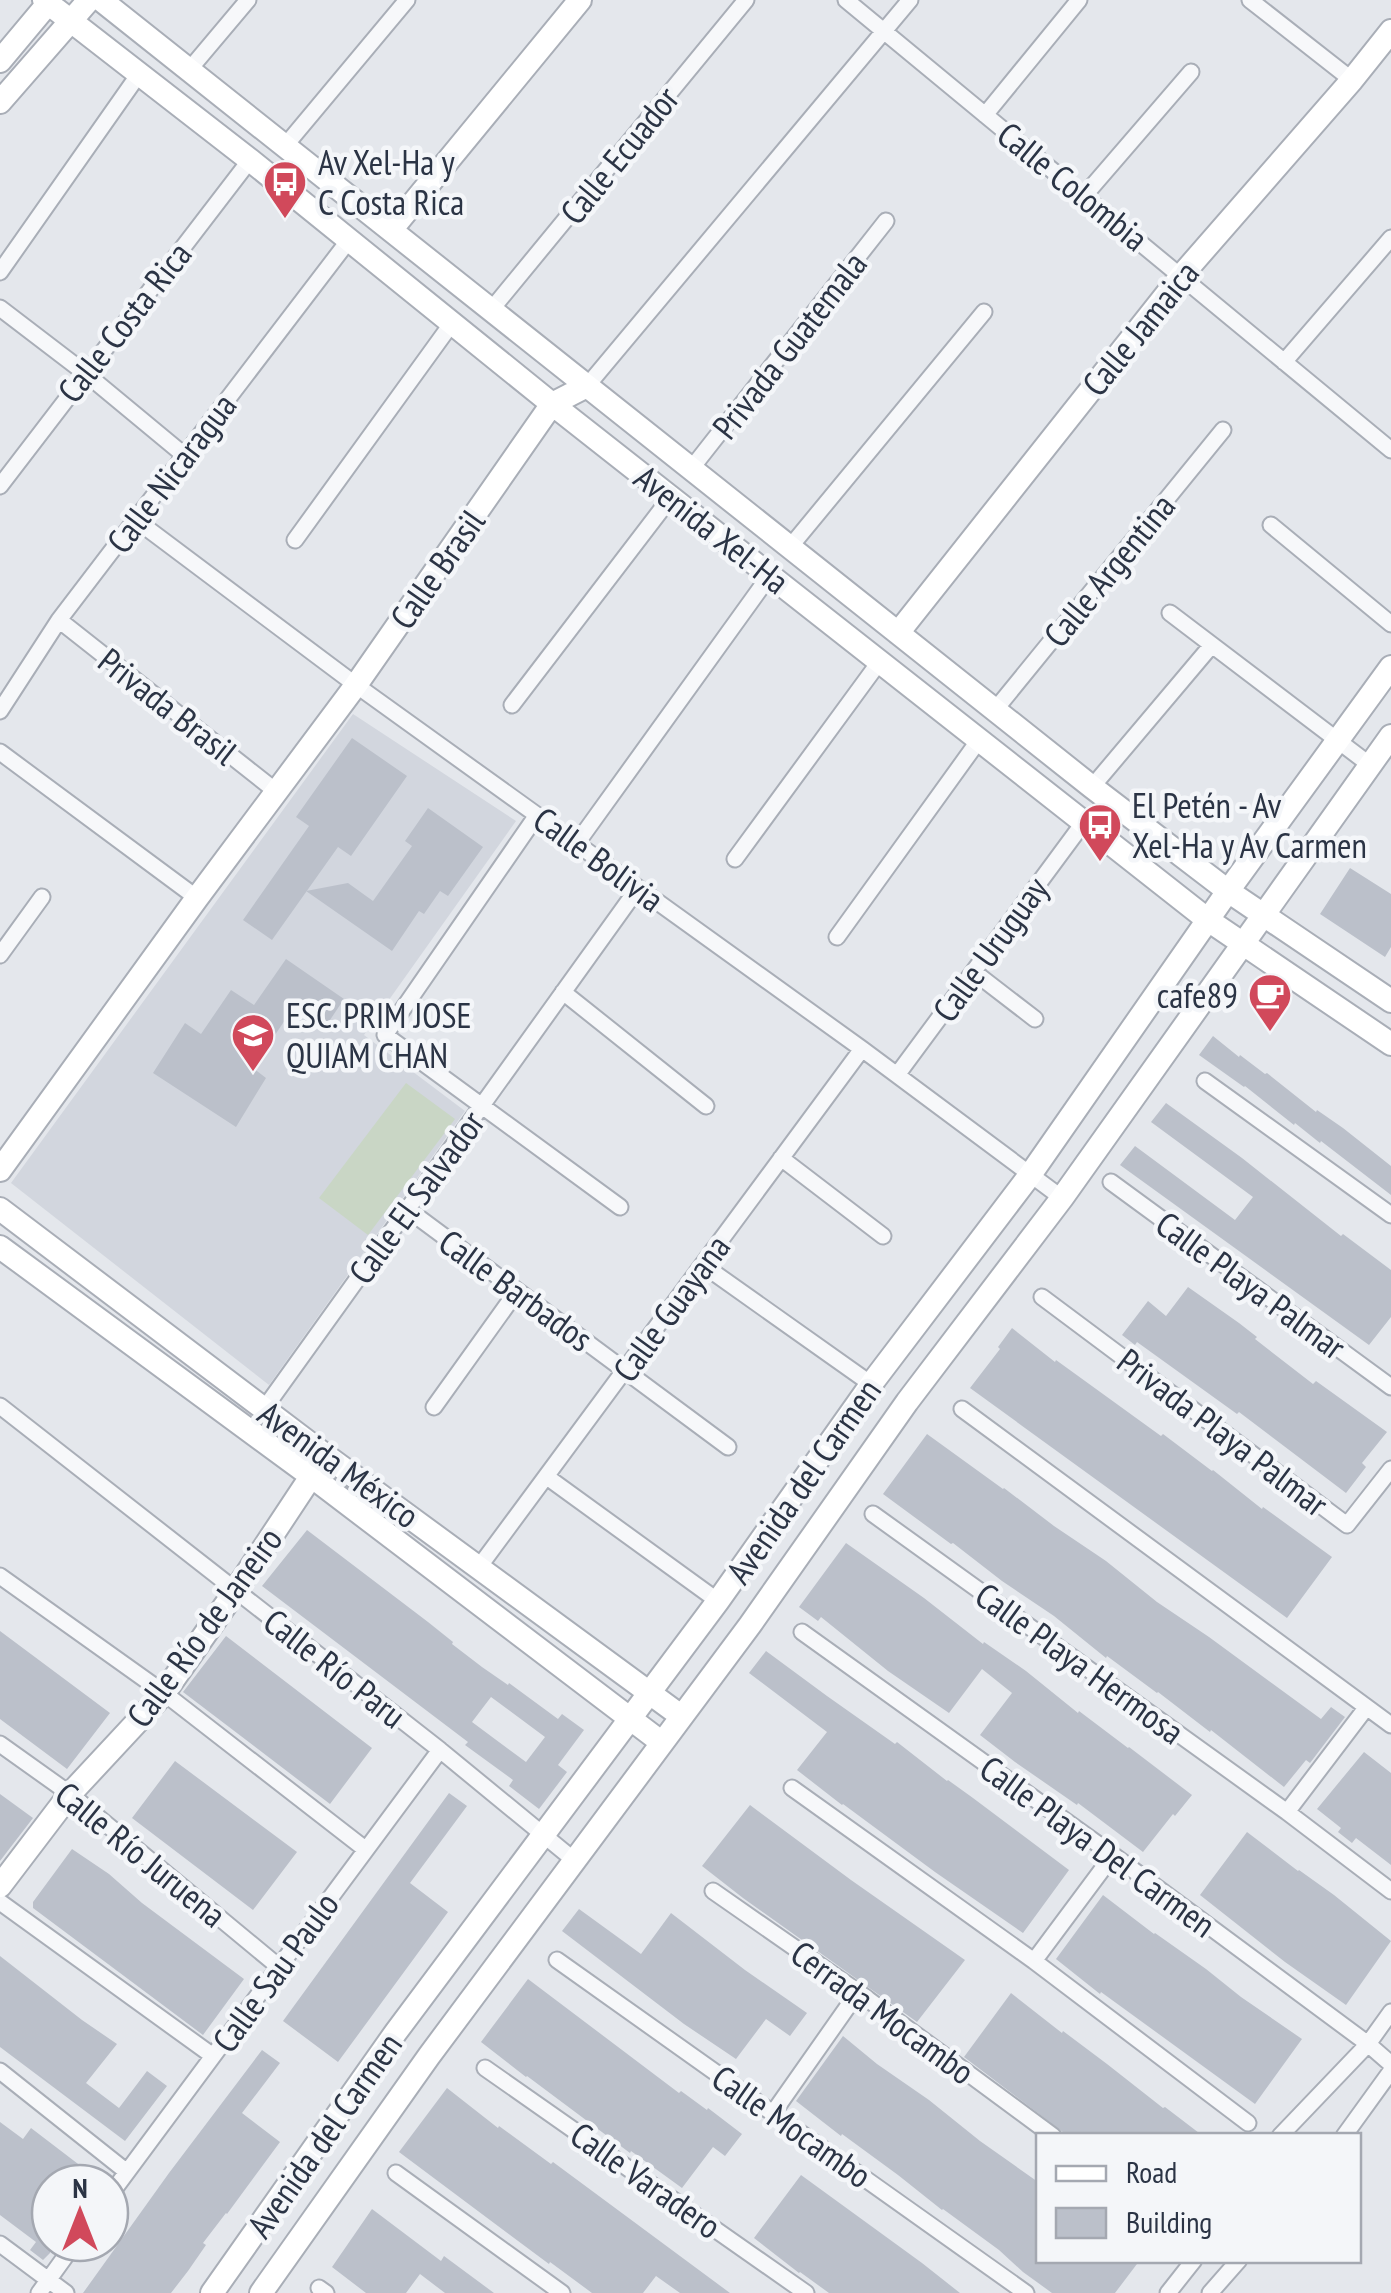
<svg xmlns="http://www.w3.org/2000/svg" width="1391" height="2293" font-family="'PT Sans Narrow',sans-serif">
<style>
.built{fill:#d2d6de}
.green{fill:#c9d6c5}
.building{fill:#bbc0ca;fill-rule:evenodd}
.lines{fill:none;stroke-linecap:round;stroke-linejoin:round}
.street-casing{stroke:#a9aeb7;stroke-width:19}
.secondary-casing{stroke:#a9aeb7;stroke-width:26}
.street{stroke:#f7f8fa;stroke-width:15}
.secondary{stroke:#fff;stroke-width:22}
.labels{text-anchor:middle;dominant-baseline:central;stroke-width:9;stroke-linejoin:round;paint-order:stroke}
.street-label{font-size:35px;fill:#2b3445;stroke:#f4f6f9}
.poi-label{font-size:35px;fill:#2b3445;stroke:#f4f6f9;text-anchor:start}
</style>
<rect width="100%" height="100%" fill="#e4e7ec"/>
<path class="built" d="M353 714 516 821 364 1035 465 1111 269 1385 11 1183Z"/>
<path class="green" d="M406 1083 455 1119 368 1235 319 1198Z"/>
<path class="building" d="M352 738 407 776 351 856 338 847 272 940 243 920 309 826 296 817Z
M428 808 483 847 448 896 440 891 424 914 419 911 392 951 306 891 348 883 373 901 412 846 405 841Z
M1350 868 1391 894V947L1385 957 1320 914Z
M286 959 344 999 326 1026 295 1005 253 1068 266 1078 236 1127 153 1073 185 1023 201 1034 231 990 254 1005Z
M1213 1036 1239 1057 1240 1055 1265 1074 1267 1073 1316 1112 1317 1110 1343 1128 1391 1166V1195L1321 1141 1320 1143 1295 1123 1294 1125 1245 1086 1244 1087 1199 1055Z
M1166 1103 1242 1158 1341 1236 1343 1234 1391 1270V1317L1369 1345 1120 1165 1135 1146 1235 1220 1253 1197 1151 1122Z
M1188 1287 1239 1323 1257 1337 1255 1339 1313 1384 1316 1381 1387 1432 1362 1463 1366 1467 1346 1493 1239 1412 1237 1414 1137 1342 1135 1345 1122 1335 1148 1301 1166 1316Z
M1012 1328 1055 1362 1056 1360 1161 1436 1163 1434 1212 1471 1213 1470 1262 1509 1263 1507 1332 1557 1287 1618 970 1388 1000 1349 998 1347Z
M927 1434 1003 1489 1004 1488 1054 1526 1106 1561 1157 1602 1209 1637 1321 1719 1331 1707 1345 1717 1310 1763 1306 1760 1284 1787 1211 1730 1210 1732 1158 1692 1157 1693 1107 1656 1106 1658 1054 1616 1002 1581 953 1543 951 1544 883 1494Z
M307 1530 428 1622 453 1642 452 1644 482 1667 508 1685 509 1683 558 1719 562 1714 584 1730 558 1765 567 1772 539 1809 509 1786 513 1780 465 1745 468 1742 262 1586ZM491 1697 545 1737 526 1762 472 1722Z
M846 1543 924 1598 983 1644 984 1642 1026 1671 1078 1713 1079 1711 1128 1748 1129 1747 1192 1795 1175 1816 1173 1814 1143 1852 1078 1803 1077 1805 1015 1762 980 1735 1012 1693 982 1669 949 1713 888 1671 821 1617 818 1621 799 1607Z
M0 1631 110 1713 67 1769 0 1719Z
M226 1636 372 1748 330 1804 183 1692Z
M766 1651 827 1696 895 1744 897 1742 947 1781 948 1780 973 1798 1069 1870 1023 1933 935 1872 843 1804 842 1805 797 1770 827 1732 749 1673Z
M1364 1752 1391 1773V1865L1356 1838 1352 1843 1338 1832 1341 1828 1317 1809Z
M175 1761 297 1852 253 1910 132 1818Z
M449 1793 467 1806 410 1883 448 1912 338 2062 283 2021Z
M0 1794 33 1818 0 1861Z
M750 1805 851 1880 965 1960 917 2022 743 1898 702 1866Z
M1247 1832 1298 1871 1299 1870 1334 1895 1391 1941 1346 2005 1285 1962 1200 1895Z
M72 1849 109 1874 142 1903 244 1979 203 2035 33 1908V1902Z
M1103 1895 1154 1934 1155 1933 1206 1969 1241 1997 1302 2039 1255 2104 1101 1992 1100 1994 1056 1959Z
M579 1909 641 1954 671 1913 745 1970 807 2013 790 2036 766 2019 736 2059 684 2024 562 1931Z
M0 1956 82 2020 117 2044 86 2083 119 2108 147 2071 167 2086 125 2141 0 2047Z
M528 1979 679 2093 681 2091 707 2110 708 2108 742 2134 725 2156 713 2147 682 2188 631 2151 630 2153 527 2076 526 2077 481 2042Z
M1011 1993 1062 2033 1063 2031 1107 2064 1163 2108 1165 2107 1203 2136H1068L964 2057Z
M843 2036 877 2064 929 2100 980 2141 1038 2182V2260H1140L1115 2293H1052L1023 2272 999 2250 943 2209 942 2210 898 2175 842 2134 841 2136 796 2101Z
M262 2050 280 2063 242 2113 280 2142 227 2214 226 2213 203 2243 206 2245 188 2271 171 2293H83L169 2173Z
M447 2088 498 2128 499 2126 551 2164 553 2162 730 2293H680L656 2276 643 2293H592L550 2262 549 2264 399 2152Z
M0 2122 23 2139 31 2128 103 2183H50V2253L43 2260 30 2250 36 2242 0 2215Z
M801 2175 922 2263 960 2293H829L800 2272 799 2273 754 2238Z
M372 2209 441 2261 444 2256 494 2293H445L420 2274 406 2293H366L332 2267Z"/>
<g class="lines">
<g class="street-casing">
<path id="street" d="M846 0 1391 450
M1250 0 1352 80
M189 70 248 0
M985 115 1079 0
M285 146 407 0
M1084 196 1191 72
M0 272 139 74
M0 308 85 373 184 455
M491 310 746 0
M1284 362 1391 238
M587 386 910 0
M691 469 886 221
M0 486 250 160
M136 520 356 685 862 1049 1062 1198
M1271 525 1391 624
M295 540 452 323
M790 547 984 312
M1170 613 1370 765
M59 620 277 792
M512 705 671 497
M995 710 1223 430
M0 711 59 620 349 240
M0 752 197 898
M1092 787 1211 646
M537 815 385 1035 620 1207
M577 843 770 575
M735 859 880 661
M837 937 979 740
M0 955 42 897
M974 972 1035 1019
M563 992 706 1106
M897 1075 1084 822
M1205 1081 1391 1215
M781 1158 883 1236
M1111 1182 1391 1387
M407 1209 728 1447
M703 1265 871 1384
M1042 1297 1347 1525 1391 1469
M0 1406 440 1750 574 1860
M434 1407 517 1291
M264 1409 638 888
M962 1409 1391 1725
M547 1477 718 1601
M873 1514 1287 1812 1391 1891
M479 1567 862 1049
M0 1576 164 1693 365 1849
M802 1632 1113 1855 1368 2044 1391 2064
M0 1744 70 1794 279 1967
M792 1788 1034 1961 1248 2123
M1287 1812 1366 1708
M713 1891 858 1992 1053 2136
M0 1902 213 2056
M557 1960 1026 2293
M1034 1961 1113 1855
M485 2068 806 2293
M0 2071 127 2172
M773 2113 858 1992
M1280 2136 1368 2044 1391 2012
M1344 2136 1391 2071
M396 2173 562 2293
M110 2195 440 1750
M0 2244 66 2293
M319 2288 326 2293
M39 2293 75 2243
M1168 2293 1194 2260
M1210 2293 1239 2260"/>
</g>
<g class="secondary-casing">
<path id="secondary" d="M44 0 250 160 552 404 1208 920 1391 1044
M101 0 1092 787 1228 891 1391 1001
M0 61 51 0
M0 102 89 0
M391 230 580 0
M898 633 1181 276 1352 80 1391 31
M0 1170 197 898 356 685 552 404 587 386
M0 1209 325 1455 681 1716
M0 1247 311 1476 661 1742
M0 1886 70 1794 164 1693 236 1590 320 1463
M212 2293 396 2032 718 1601 875 1379 1030 1175 1228 891 1391 667
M261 2293 429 2056 750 1625 907 1402 1062 1198 1391 736"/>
</g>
<use href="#street" class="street"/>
<use href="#secondary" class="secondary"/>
</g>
<defs>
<g id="bus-pin" transform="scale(2.25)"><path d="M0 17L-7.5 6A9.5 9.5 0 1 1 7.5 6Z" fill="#d1495b" stroke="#f4f6f9"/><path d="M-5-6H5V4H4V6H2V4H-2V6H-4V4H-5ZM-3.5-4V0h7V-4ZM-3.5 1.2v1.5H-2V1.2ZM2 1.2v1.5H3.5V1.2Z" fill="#fff"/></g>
<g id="cafe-pin" transform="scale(2.25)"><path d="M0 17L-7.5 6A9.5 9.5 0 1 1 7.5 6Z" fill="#d1495b" stroke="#f4f6f9"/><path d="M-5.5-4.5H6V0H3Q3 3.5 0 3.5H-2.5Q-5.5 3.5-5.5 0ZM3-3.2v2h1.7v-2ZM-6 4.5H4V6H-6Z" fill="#fff"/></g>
<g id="school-pin" transform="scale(2.25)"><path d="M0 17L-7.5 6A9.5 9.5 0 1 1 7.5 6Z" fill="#d1495b" stroke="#f4f6f9"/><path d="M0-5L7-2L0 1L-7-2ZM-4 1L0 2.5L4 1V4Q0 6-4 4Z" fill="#fff"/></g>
</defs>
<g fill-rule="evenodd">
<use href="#bus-pin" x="285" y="182"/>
<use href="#bus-pin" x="1100" y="825"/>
<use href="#cafe-pin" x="1270" y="995"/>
<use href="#school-pin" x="253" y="1035"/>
</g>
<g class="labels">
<g class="street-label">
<text transform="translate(619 155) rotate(-51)">Calle Ecuador</text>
<text transform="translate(1073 186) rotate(39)">Calle Colombia</text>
<text transform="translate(124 322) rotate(-52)">Calle Costa Rica</text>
<text transform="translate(1140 328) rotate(-51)">Calle Jamaica</text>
<text transform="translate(789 345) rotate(-52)">Privada Guatemala</text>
<text transform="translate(171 473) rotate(-53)">Calle Nicaragua</text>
<text transform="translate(712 529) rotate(38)">Avenida Xel-Ha</text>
<text transform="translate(437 569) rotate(-55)">Calle Brasil</text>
<text transform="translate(1109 570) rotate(-51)">Calle Argentina</text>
<text transform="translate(168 706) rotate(38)">Privada Brasil</text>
<text transform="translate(599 859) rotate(36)">Calle Bolivia</text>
<text transform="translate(990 949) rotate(-54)">Calle Uruguay</text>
<text transform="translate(416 1197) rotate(-54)">Calle El Salvador</text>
<text transform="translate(1251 1285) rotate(36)">Calle Playa Palmar</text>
<text transform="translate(516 1290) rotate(36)">Calle Barbados</text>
<text transform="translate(671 1308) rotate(-54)">Calle Guayana</text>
<text transform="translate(1223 1432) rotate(37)">Privada Playa Palmar</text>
<text transform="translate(339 1464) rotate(36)">Avenida México</text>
<text transform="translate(803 1481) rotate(-55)">Avenida del Carmen</text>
<text transform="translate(204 1627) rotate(-54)">Calle Río de Janeiro</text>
<text transform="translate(1080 1663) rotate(36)">Calle Playa Hermosa</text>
<text transform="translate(335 1668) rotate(38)">Calle Río Paru</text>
<text transform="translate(1098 1846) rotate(36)">Calle Playa Del Carmen</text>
<text transform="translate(141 1854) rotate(39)">Calle Río Juruena</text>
<text transform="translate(275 1972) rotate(-54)">Calle Sau Paulo</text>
<text transform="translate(883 2012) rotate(36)">Cerrada Mocambo</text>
<text transform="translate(792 2126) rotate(35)">Calle Mocambo</text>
<text transform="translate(324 2135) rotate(-55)">Avenida del Carmen</text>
<text transform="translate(646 2180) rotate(35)">Calle Varadero</text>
</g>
<g class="poi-label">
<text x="318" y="162">Av Xel-Ha y<tspan x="318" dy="40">C Costa Rica</tspan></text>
<text x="1132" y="805">El Petén - Av<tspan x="1132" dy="40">Xel-Ha y Av Carmen</tspan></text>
<text x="1238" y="995" text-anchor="end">cafe89</text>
<text x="286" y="1015">ESC. PRIM JOSE<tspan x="286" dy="40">QUIAM CHAN</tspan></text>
</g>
</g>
<rect x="1036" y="2133" width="325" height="130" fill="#f4f6f9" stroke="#a4a8b1" stroke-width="2.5"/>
<rect x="1056" y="2166" width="50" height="15" fill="#ffffff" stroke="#a4a8b1" stroke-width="2.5"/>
<text x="1126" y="2183" font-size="30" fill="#2b3445">Road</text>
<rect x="1056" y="2208" width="50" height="30" fill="#bbc0ca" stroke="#a4a8b1" stroke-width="2.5"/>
<text x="1126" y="2233" font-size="30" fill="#2b3445">Building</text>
<g transform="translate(80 2213)"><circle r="48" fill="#f4f6f9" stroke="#a4a8b1" stroke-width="2.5"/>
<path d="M0-8L18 38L0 25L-18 38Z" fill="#d1495b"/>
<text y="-15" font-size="28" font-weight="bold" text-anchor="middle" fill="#2b3445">N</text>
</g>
</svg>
